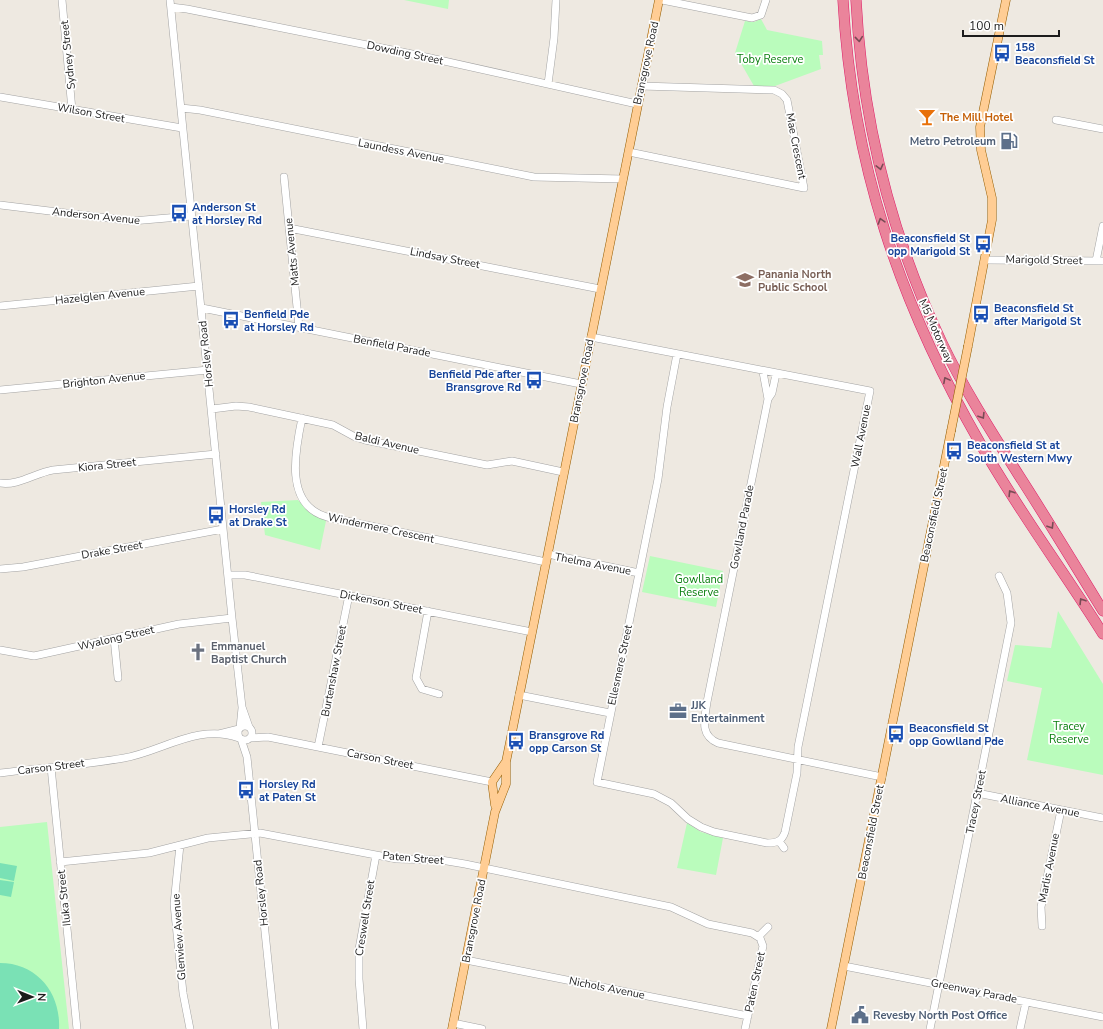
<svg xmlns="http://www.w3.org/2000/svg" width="1103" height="1029" font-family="'Nunito Sans',sans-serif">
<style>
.park{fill:#bafcbc}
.pitch{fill:#7ae1b5}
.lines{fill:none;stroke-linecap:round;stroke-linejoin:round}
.minor-casing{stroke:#a3a3a3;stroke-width:8}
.major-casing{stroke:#935c00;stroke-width:9}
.highway-casing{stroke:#de1c66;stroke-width:11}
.minor{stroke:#fff;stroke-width:7}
.major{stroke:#ffcd94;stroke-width:8}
.highway{stroke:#ea849b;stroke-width:10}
.major-bridge-casing{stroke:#935c00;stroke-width:9;stroke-linecap:butt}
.major-bridge{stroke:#ffcd94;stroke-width:8}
.oneway{stroke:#794b55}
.labels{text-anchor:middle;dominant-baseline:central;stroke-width:3.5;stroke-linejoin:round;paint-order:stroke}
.transit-label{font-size:11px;font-weight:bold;fill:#164399;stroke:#fff;text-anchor:start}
.street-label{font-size:11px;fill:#1c1c1c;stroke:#fff}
.park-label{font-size:11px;fill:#067d0b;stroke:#fff}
.food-label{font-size:11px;font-weight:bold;fill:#c56008;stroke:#fff;text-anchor:start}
.service-label{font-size:11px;font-weight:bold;fill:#4e5e75;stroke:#fff;text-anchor:start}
.education-label{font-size:11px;font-weight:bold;fill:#785e54;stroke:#fff;text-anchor:start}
.worship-label{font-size:11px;font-weight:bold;fill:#5b616d;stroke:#fff;text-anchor:start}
</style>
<rect width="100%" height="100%" fill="#eee9e1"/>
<path class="park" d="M404 0H449L448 9Z
M761 19 767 30 822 41 823 55H819L821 69 775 86H754L735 53 745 21 754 22Z
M298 500 310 513 326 521 320 550 265 535 261 502Z
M650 556 723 571 716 607 642 592Z
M1058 611 1103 684V775L1027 760 1042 688 1007 681 1015 645 1051 648Z
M47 822 69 1029H0V827Z
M687 823 701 832 723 838 716 875 677 868Z"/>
<path class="pitch" d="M0 863 17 866 14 881 0 878Z
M0 880 14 882 11 897 0 895Z
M0 963C37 963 61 993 59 1029H0Z"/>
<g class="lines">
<g class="minor-casing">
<path id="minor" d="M62 0 72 110
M170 0 232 618 242 707 249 727
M662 0 752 18 761 15 766 0
M171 7 187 9 417 55 637 104
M548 84 554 38 556 0
M0 97 182 128
M181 108 200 110 534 177 623 179
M1056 120 1103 129
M629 152 804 188 787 100 782 94 774 90 641 86
M284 177 299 327
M0 205 132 221 191 216
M289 228 600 289
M986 260 1103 261
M1096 261 1103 226
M0 306 199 286
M202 308 581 384
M591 337 870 391 798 747 797 773 785 832C782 841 777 843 767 843L714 832 701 827 688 819 671 803 654 794 597 782 658 479 667 407 677 354
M763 372 768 399 707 702C705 718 699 735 718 743L882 777
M0 390 208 370
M768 399 772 393 776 374
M212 409 236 406 249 407 333 425 355 437 365 440 487 465 512 461 563 472
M302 418C295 451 284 505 327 517L546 562
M0 483C18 486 35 473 53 470L216 454
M548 554 639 573
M0 569 23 567 223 529
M229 575H245L532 632
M428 611 416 678 422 689 439 694
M114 638 118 678
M0 650 34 656 179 624 232 618
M519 695 610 713
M238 733a7 7 0 1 1 14 0a7 7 0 1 1-14 0Z
M240 728 242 708
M219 734 239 729
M250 738 268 737 492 782
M241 739 247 757 275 1029
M318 747 349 595
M51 767 77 1029
M0 773C41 768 84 765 124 758 163 751 198 723 239 738
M977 793 1103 818
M779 841 784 848
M180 845 174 904 183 993 190 1029
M60 862 149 853 208 838 260 833 397 859 441 860 465 864 671 907 708 924 752 933 760 938 763 946 745 1029
M1042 926 1041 907 1061 810
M759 936 768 927
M466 960 748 1016
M844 966 1103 1017
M453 1023 482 1029
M363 1029 359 979V949L376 855
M930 1029 1011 623 1007 593 999 576
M1020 1029 1026 1002"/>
</g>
<g class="major-casing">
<path id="major" d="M968 346 992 220V198L981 150 980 127 1006 0
M495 805 492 782 505 763
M452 1029 495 812 506 784V762L659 0
M831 1029 951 431"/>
</g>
<g class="highway-casing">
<path id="highway" d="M843 0C852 163 899 302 980 443 1017 509 1063 570 1103 634
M856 0C862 119 891 235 942 343 964 389 991 431 1018 474 1047 519 1075 565 1103 611"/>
</g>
<use href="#minor" class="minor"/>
<use href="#major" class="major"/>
<use href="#highway" class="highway"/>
<g class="major-bridge-casing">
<path id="major-bridge" d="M951 431 968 346"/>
</g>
<use href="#major-bridge" class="major-bridge"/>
</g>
<defs><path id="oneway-chevron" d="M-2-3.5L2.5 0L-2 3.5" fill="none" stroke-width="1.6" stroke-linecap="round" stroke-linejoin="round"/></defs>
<g class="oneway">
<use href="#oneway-chevron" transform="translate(859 39) rotate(84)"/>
<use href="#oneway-chevron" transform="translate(880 167) rotate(76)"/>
<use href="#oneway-chevron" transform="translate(881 221) rotate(-107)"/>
<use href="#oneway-chevron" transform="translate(946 380) rotate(-118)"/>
<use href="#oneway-chevron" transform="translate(982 416) rotate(58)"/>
<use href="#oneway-chevron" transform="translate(1011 493) rotate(-122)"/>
<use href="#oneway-chevron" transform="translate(1051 526) rotate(58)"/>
<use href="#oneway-chevron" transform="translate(1082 601) rotate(-122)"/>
</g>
<defs>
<g id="bus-bare" transform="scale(1.38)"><path d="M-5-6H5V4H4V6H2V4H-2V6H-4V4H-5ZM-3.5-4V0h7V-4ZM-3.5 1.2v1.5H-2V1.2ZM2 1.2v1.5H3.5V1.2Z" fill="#1a4fb4" stroke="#fff" stroke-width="2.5" paint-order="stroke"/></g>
<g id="bar-bare" transform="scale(1.38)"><path d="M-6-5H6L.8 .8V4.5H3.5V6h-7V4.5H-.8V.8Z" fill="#e8710a" stroke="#fff" stroke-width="2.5" paint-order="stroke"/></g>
<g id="fuel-bare" transform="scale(1.38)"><path d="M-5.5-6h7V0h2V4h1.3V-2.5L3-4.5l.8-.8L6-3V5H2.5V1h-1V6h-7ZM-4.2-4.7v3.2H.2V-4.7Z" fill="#5c6f8a" stroke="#fff" stroke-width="2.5" paint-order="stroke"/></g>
<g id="school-bare" transform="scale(1.38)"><path d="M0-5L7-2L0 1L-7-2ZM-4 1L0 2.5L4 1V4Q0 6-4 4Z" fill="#8d6e63" stroke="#fff" stroke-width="2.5" paint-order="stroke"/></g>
<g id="church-bare" transform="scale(1.38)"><path d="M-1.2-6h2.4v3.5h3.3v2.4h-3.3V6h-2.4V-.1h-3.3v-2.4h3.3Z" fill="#6b7280" stroke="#fff" stroke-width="2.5" paint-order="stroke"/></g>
<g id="office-bare" transform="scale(1.38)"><path d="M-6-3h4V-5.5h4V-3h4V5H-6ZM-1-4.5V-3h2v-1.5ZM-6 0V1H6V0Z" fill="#5c6f8a" stroke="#fff" stroke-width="2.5" paint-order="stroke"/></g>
<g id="civic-bare" transform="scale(1.38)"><path d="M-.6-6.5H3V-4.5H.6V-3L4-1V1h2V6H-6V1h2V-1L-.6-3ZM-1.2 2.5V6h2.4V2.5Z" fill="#5c6f8a" stroke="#fff" stroke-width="2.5" paint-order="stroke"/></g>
</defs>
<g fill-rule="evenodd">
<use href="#bus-bare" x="1002" y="53"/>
<use href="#bar-bare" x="927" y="117"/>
<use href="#fuel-bare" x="1009" y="141"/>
<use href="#bus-bare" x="179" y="213"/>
<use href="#bus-bare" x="983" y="244"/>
<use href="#school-bare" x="745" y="280"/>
<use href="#bus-bare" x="981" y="314"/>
<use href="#bus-bare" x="231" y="320"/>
<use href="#bus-bare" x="534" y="380"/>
<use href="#bus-bare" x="954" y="451"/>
<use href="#bus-bare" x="216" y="515"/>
<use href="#church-bare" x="198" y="652"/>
<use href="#office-bare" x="678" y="711"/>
<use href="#bus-bare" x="896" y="734"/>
<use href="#bus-bare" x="516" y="741"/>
<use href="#bus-bare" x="246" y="790"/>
<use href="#civic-bare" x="860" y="1015"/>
</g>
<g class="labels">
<g class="transit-label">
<text x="1015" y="47">158<tspan x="1015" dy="13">Beaconsfield St</tspan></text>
<text x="192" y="207">Anderson St<tspan x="192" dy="13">at Horsley Rd</tspan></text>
<text x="970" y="238" text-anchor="end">Beaconsfield St<tspan x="970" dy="13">opp Marigold St</tspan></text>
<text x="994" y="308">Beaconsfield St<tspan x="994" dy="13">after Marigold St</tspan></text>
<text x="244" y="314">Benfield Pde<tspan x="244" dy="13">at Horsley Rd</tspan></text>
<text x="521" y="374" text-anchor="end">Benfield Pde after<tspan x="521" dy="13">Bransgrove Rd</tspan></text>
<text x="967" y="445">Beaconsfield St at<tspan x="967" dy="13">South Western Mwy</tspan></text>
<text x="229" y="509">Horsley Rd<tspan x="229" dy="13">at Drake St</tspan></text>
<text x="909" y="728">Beaconsfield St<tspan x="909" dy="13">opp Gowlland Pde</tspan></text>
<text x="529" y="735">Bransgrove Rd<tspan x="529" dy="13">opp Carson St</tspan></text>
<text x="259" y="784">Horsley Rd<tspan x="259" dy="13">at Paten St</tspan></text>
</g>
<g class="street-label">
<text transform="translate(405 53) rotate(12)">Dowding Street</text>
<text transform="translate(68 55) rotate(-96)">Sydney Street</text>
<text transform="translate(646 63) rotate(-78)">Bransgrove Road</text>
<text transform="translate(91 113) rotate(10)">Wilson Street</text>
<text transform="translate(796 146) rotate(79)">Mae Crescent</text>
<text transform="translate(401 151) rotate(11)">Laundess Avenue</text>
<text transform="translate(96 216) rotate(6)">Anderson Avenue</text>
<text transform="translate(292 252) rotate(-96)">Matts Avenue</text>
<text transform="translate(445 258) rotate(11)">Lindsay Street</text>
<text transform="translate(1044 260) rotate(1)">Marigold Street</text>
<text transform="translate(100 296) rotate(-6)">Hazelglen Avenue</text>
<text transform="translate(936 331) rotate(66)">M5 Motorway</text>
<text transform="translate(392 346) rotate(11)">Benfield Parade</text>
<text transform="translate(206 354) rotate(-96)">Horsley Road</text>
<text transform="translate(104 380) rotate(-6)">Brighton Avenue</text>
<text transform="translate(582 381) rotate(-79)">Bransgrove Road</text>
<text transform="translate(861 436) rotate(-79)">Wall Avenue</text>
<text transform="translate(387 443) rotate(13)">Baldi Avenue</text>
<text transform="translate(107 465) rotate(-6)">Kiora Street</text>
<text transform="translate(934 515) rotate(-78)">Beaconsfield Street</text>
<text transform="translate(742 527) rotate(-79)">Gowlland Parade</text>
<text transform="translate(381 528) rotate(12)">Windermere Crescent</text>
<text transform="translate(112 550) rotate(-10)">Drake Street</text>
<text transform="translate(593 564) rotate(11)">Thelma Avenue</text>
<text transform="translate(381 602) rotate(11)">Dickenson Street</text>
<text transform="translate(116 638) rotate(-13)">Wyalong Street</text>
<text transform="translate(620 665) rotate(-78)">Ellesmere Street</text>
<text transform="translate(334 671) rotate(-79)">Burtenshaw Street</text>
<text transform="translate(380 759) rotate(11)">Carson Street</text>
<text transform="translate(51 767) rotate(-7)">Carson Street</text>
<text transform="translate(976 802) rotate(-79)">Tracey Street</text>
<text transform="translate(1040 806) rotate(11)">Alliance Avenue</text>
<text transform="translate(871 832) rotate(-79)">Beaconsfield Street</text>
<text transform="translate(413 858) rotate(5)">Paten Street</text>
<text transform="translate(1049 868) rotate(-79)">Marlis Avenue</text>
<text transform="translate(261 893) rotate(-96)">Horsley Road</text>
<text transform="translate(64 898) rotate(-96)">Iluka Street</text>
<text transform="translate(365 918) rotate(-81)">Creswell Street</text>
<text transform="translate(474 921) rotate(-79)">Bransgrove Road</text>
<text transform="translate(179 937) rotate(-94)">Glenview Avenue</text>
<text transform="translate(755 982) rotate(-78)">Paten Street</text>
<text transform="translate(607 988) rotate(11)">Nichols Avenue</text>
<text transform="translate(974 991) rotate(11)">Greenway Parade</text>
</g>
<g class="park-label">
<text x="770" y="59">Toby Reserve</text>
<text x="699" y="579">Gowlland<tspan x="699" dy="13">Reserve</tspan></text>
<text x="1069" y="726">Tracey<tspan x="1069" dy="13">Reserve</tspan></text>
</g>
<g class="food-label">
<text x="940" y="117">The Mill Hotel</text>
</g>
<g class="service-label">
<text x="996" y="141" text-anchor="end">Metro Petroleum</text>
<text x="691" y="705">JJK<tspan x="691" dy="13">Entertainment</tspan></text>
<text x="873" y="1015">Revesby North Post Office</text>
</g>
<g class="education-label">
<text x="758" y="274">Panania North<tspan x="758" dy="13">Public School</tspan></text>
</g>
<g class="worship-label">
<text x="211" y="646">Emmanuel<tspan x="211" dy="13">Baptist Church</tspan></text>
</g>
</g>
<g transform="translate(32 997) rotate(91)" stroke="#ffffff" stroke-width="3" paint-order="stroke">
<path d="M0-3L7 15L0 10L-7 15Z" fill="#1c1c1c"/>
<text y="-6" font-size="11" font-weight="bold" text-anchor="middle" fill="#1c1c1c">N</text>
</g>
<path d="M963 30v6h96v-6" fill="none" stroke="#1c1c1c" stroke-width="2"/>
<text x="969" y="30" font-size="12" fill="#1c1c1c" stroke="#ffffff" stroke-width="3" paint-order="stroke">100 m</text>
</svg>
